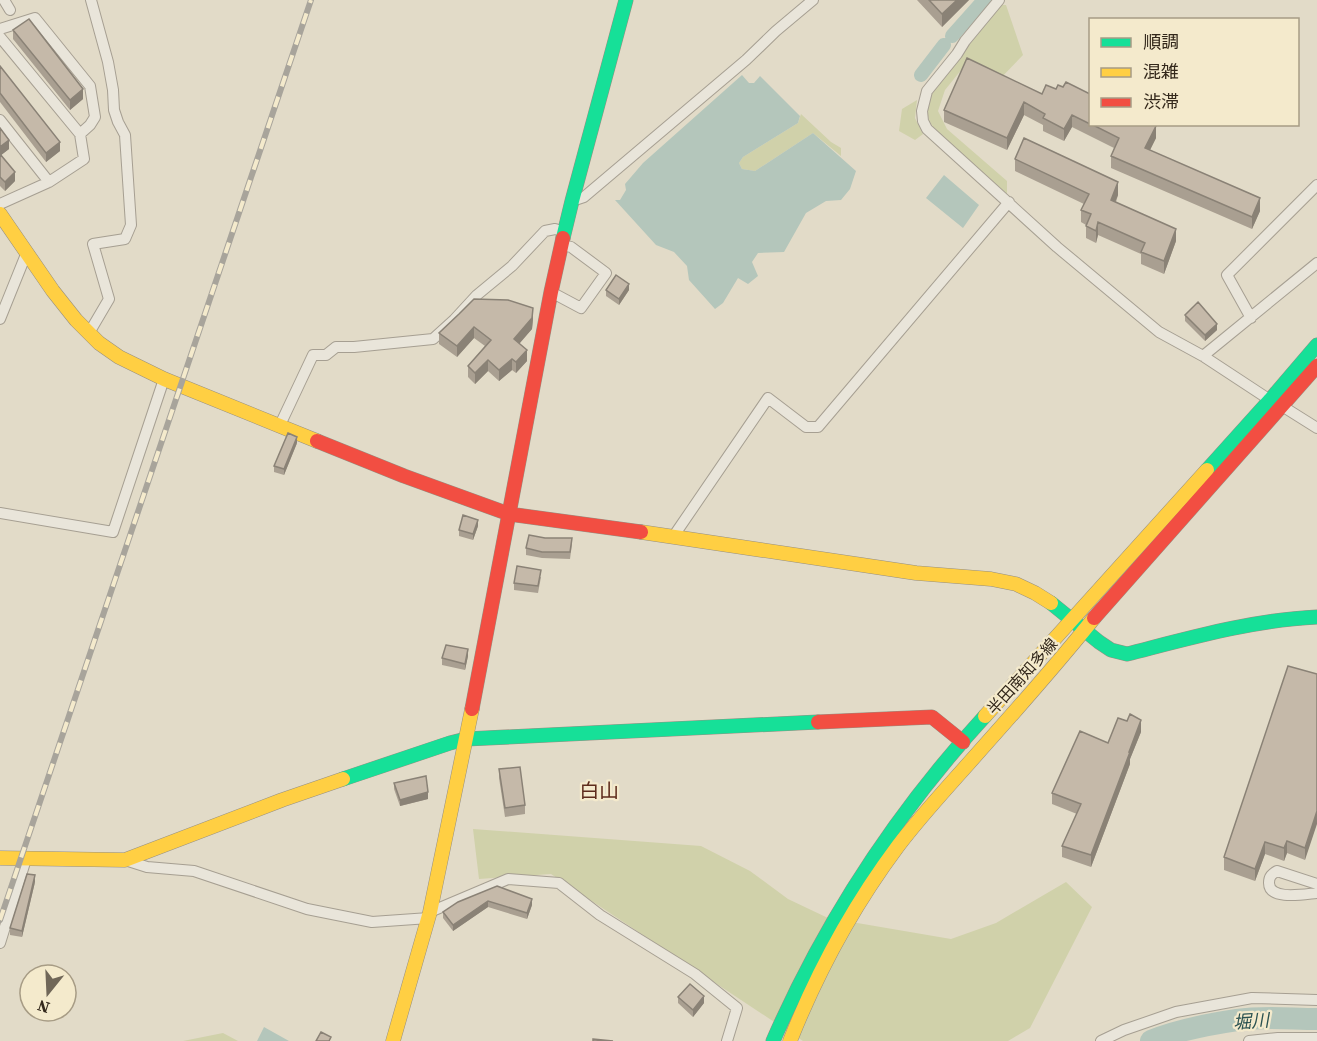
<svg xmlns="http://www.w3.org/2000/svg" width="1317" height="1041" font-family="'Source Serif 4','Noto Sans JP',serif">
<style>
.green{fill:#d0d1aa}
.water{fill:#b4c6bb}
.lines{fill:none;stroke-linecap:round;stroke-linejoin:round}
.canal{stroke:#b4c6bb;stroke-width:14}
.river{stroke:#b4c6bb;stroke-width:22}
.street-casing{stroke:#a69f92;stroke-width:12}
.fast-casing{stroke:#968f82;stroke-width:15}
.slow-casing{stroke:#968f82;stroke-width:15}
.jam-casing{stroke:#968f82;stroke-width:15}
.street{stroke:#e9e5da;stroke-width:10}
.fast{stroke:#16e098;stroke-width:14}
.slow{stroke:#ffcf43;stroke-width:14}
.jam{stroke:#f24e42;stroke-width:14}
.rail-casing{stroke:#a8a49b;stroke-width:6}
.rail{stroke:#f4eacc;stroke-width:4;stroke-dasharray:11;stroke-linecap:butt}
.wall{fill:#a99f91}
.shaded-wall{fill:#8a8276}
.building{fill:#c5b9a9;stroke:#8a8276;stroke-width:1.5}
.labels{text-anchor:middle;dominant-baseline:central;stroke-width:4.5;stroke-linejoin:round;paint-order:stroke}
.street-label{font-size:16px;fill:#33281b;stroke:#f4eacc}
.water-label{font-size:18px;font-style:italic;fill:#2b5251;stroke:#f4eacc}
.quarter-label{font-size:20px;fill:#5e2c1c;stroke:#f4eacc}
</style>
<rect width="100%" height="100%" fill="#e2dbc8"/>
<path class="green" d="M1001 5H1006L1023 55 998 81 962 69 945 90 938 111 947 129 1007 181V194L938 134C922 115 926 103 938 83Z
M917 100 915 118 923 134 915 140 899 131 902 109Z
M801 114 831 142 841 148V156L813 133 755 171 742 169 739 163 743 157 798 123Z
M473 829 701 846 750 871 788 899 828 918 951 939 996 923 1066 882 1092 907 1030 1028 1008 1041H803L551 874 479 879Z
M223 1033 238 1041H183Z"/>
<path class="water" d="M742 75 749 83H754L760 76 800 116 798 123 743 157 739 163 742 169 755 171 813 133 856 171 850 189 841 200 826 201 806 213 784 252 758 253 752 262 758 276 748 284 738 278 723 303 715 309 689 280 687 266 674 252 656 245 615 200H620L626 190 625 184 643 163Z
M944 175 979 205 963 228 926 198Z
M264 1027 289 1041H257Z"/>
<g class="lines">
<path class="canal" d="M952 36 984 0
M921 75 944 45"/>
<path class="river" d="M1151 1041C1175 1031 1210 1024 1237 1020 1263 1016 1291 1019 1317 1019"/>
<g class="street-casing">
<path id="street" d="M4 0 10 10
M999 0 965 41 957 54 927 91 922 111 923 121 927 129 1057 247 1159 332 1203 356 1270 400
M0 29 35 18 90 86 95 117 90 125 80 134
M0 37 80 134 84 159 49 182 0 204
M0 120 49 182
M572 201 584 197 746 60 776 31 813 0
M551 292 581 308 606 273 571 247 562 245
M1251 318 1227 275 1317 185
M0 319 27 252
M89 333 109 299 93 244 125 239 131 225 125 135 118 122 114 110 113 90 108 62 91 0
M1203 356 1317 263
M1282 406 1317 428
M280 425 313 355H326L336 347H354L433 339 454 320 477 295 512 266 545 231 555 229 565 232
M0 513 113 532 164 379
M673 537 768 398 806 427H818L1009 202
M125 860 147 867 194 871 307 909 372 922 429 918
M1317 884 1277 871C1272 874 1269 876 1269 883 1269 901 1305 894 1317 893
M430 912 508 879 559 883 600 915 695 974 737 1008 727 1041
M0 943 26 859
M1101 1041 1124 1030 1176 1012 1252 998 1317 1000
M1249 1041 1278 1038H1317"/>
</g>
<g class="fast-casing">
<path id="fast" d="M563 238 572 201 626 0
M1207 470 1270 400 1317 345
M1051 603 1099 642 1111 650 1127 654C1190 638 1252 620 1317 617
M343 779 450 743 466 739 818 722
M773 1041C825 922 897 812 985 716"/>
</g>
<g class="slow-casing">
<path id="slow" d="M0 214 53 291 76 320 99 343 119 357 164 379 317 441
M641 532 916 573 991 579 1016 584 1035 593 1051 603
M985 716 1207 470
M0 858 125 860 282 800 343 779
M393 1041 430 912 472 709
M790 1041C817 973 854 905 898 846 920 817 945 790 969 763 1012 715 1054 668 1094 618"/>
</g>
<g class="jam-casing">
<path id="jam" d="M317 441 404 476 509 514 641 532
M1094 618 1317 366
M472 709 551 292 563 238
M818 722 932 717 963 742"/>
</g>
<use href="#street" class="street"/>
<use href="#fast" class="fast"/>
<use href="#slow" class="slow"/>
<use href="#jam" class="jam"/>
<g class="rail-casing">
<path id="rail" d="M0 920 311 0"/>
</g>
<use href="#rail" class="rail"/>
</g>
<path class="wall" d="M917 0H969L942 27Z
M13 30 83 99 70 110 13 39Z
M0 66 60 151 46 162 0 102Z
M1042 94 1156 138 1150 150 1260 211 1252 229 1111 168V156L1114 148 1072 127 1064 141 1043 131V125L1024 115 1007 150 944 122V110Z
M0 128 9 149 1 155 15 181 5 191 0 186Z
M1015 159 1118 195 1116 202 1176 241 1164 274 1141 264V254L1098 235 1096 243 1086 238V225L1081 222V210L1084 204 1015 171Z
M606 290H629L619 305 606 296Z
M1185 315 1217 330 1205 341 1185 321Z
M533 319 532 329 519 343 527 361 516 373 512 370 499 381 488 371 475 384 468 377V366L485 346 474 338 457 357 439 344V333Z
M297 443 284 475 274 472V466Z
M478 526 473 540 459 536V530Z
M572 544 570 559 542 558 526 555V548Z
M541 577 538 593 514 590V583Z
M468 656 465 670 442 665V658Z
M1317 674 1305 860 1287 853 1284 861 1265 854 1255 881 1224 870V857Z
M1141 732 1130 759V764L1091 867 1062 857V846L1077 814 1052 804V793L1108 743Z
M499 769 525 805V814L505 817 499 778Z
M394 783 428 799 400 806 394 789Z
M35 882 22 937 10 935V928Z
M497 886 532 905 527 919 488 907 453 931 443 918V912Z
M678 997 704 1003 693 1017 678 1003Z"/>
<path class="shaded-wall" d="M957 0H969L942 27V14Z
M83 89V99L70 110V100Z
M1024 102V115L1007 150V138Z
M1072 115V127L1064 141V129Z
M1156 126V138L1145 160V148Z
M9 140V149L0 156V147Z
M60 142V151L46 162V153Z
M15 172V181L5 191V182Z
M1118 182V195L1111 212V200Z
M1260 198V211L1252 229V217Z
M1098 222V235L1096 243V231Z
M1176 229V241L1164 274V261Z
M629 284V290L619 305V299Z
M533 308V319L532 329 514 350V339Z
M1217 324V330L1205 341V335Z
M474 327V338L457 357V346Z
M527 350V361L516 373V362Z
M512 359V370L499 381V370Z
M488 360V371L475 384V373Z
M297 437V443L284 475V469Z
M478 520V526L473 540V534Z
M468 649V656L465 670V664Z
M1141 720V732L1130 759V764L1091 867V855Z
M428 792V799L400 806V800Z
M1317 811V824L1305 860V848Z
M1287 841V853L1284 861V848Z
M1265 842V854L1255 881V869Z
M35 875V882L22 937V931Z
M532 899V905L527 919V913Z
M488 901V907L453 931V925Z
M704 996V1003L693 1017V1010Z"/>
<path class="building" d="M929 0H957L942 14Z
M29 19 83 89 70 100 13 30Z
M967 58 1042 94 1046 85 1056 89 1058 85 1063 87 1066 82 1090 94V124L1072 115 1064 129 1043 118 1045 114 1024 102 1007 138 944 110Z
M0 66 60 142 46 153 0 93Z
M1091 124H1153L1156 126 1145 148 1260 198 1252 217 1111 156 1119 138Z
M0 128 9 140 0 147Z
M1024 138 1118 182 1111 200 1176 229 1164 261 1141 252 1145 243 1098 222 1096 231 1086 226 1091 214 1081 210 1089 194 1015 159Z
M0 154 15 172 5 182 0 177Z
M616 275 629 284 619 299 606 290Z
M474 299 508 300 533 308 532 318 514 339 527 350 516 362 512 359 499 370 488 360 475 373 468 366 491 340 474 327 457 346 439 333 459 314Z
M1198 302 1217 324 1205 335 1185 315Z
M288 433 297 437 284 469 274 466Z
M463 515 478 520 473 534 459 530Z
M529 535 545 538H572L570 552H542L526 548Z
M517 566 541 570 538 586 514 583Z
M446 645 468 649 465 664 442 658Z
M1288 666 1317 674V811L1305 848 1287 841 1284 848 1265 842 1255 869 1224 857Z
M1130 714 1141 720 1129 752H1130L1091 855 1062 846 1081 804 1052 793 1080 731 1108 743 1118 718 1127 721Z
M520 767 525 805 505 808 499 769Z
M426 776 428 792 400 800 394 783Z
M27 874 35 875 22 931 10 928Z
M497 886 532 899 527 913 488 901 453 925 443 912 458 902Z
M690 984 704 996 693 1010 678 997Z
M321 1032 331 1037 329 1041H316Z
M593 1039 613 1041H593Z"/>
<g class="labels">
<g class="street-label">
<text transform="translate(1022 676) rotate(-48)">半田南知多線</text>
</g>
<g class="water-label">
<text transform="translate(1251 1021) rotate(-4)">堀川</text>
</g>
<g class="quarter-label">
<text x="599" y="791">白山</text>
</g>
</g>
<rect x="1089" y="18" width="210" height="108" fill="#f4eacc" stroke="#a79c85" stroke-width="1.5"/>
<rect x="1101" y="38" width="30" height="9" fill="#16e098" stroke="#a79c85" stroke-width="1.5"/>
<text x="1143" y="48" font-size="18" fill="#33281b">順調</text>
<rect x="1101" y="68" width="30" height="9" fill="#ffcf43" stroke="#a79c85" stroke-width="1.5"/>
<text x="1143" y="78" font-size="18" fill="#33281b">混雑</text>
<rect x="1101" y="98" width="30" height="9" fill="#f24e42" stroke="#a79c85" stroke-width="1.5"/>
<text x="1143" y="108" font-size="18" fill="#33281b">渋滞</text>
<g transform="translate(48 993) rotate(198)"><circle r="28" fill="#f4eacc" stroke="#a79c85" stroke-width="1.5"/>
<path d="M0-4.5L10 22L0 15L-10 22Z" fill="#706758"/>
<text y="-9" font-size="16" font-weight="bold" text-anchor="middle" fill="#33281b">N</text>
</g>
</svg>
